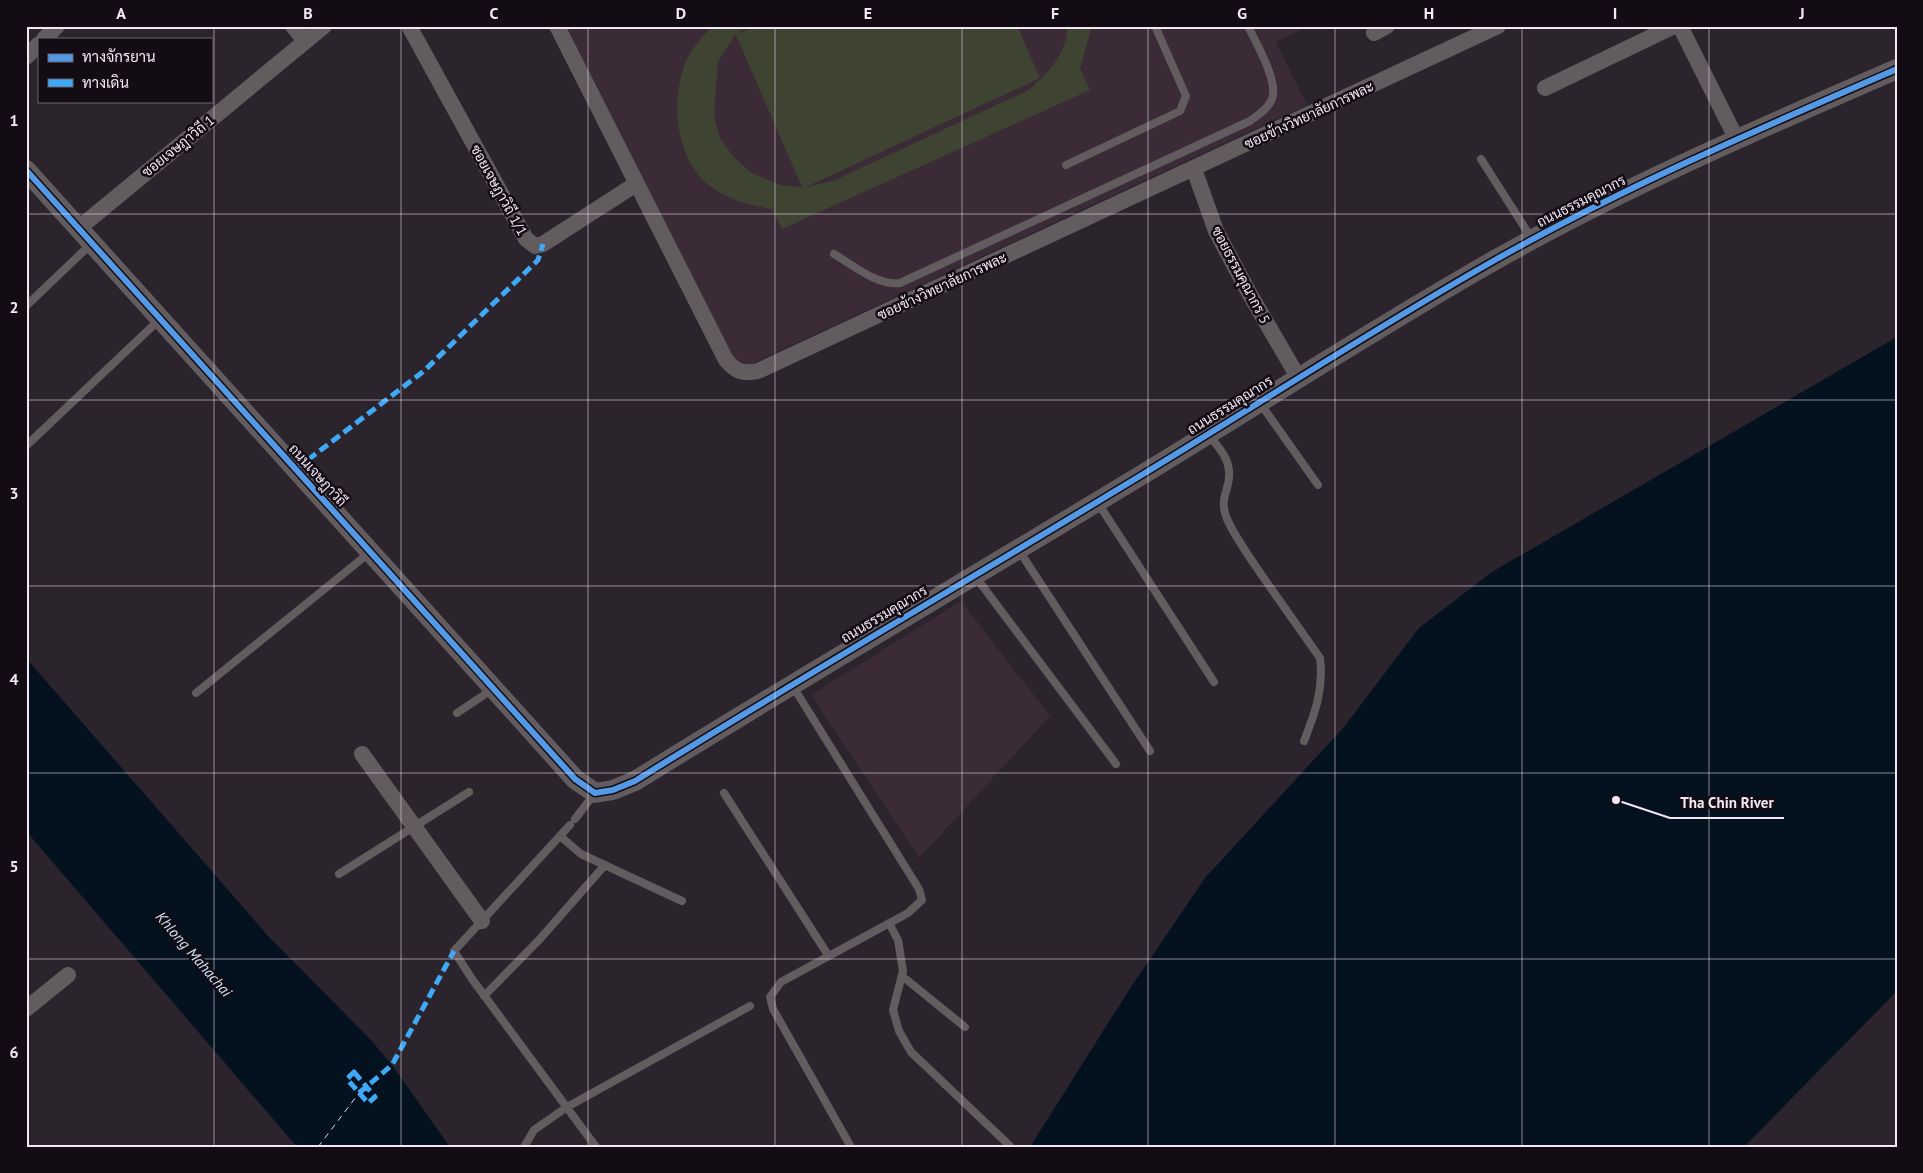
<svg xmlns="http://www.w3.org/2000/svg" width="1923" height="1173" font-family="'PT Sans',Sarabun,sans-serif">
<style>
.education{fill:#3a2b36}
.green{fill:#3f4332;fill-rule:evenodd}
.water{fill:#04111f}
.lines{fill:none;stroke-linecap:round;stroke-linejoin:round}
.ferry{stroke:#d0e7f9;stroke-width:1;stroke-dasharray:6 5;stroke-linecap:butt}
.service{stroke:#625c5f;stroke-width:8}
.minor{stroke:#625c5f;stroke-width:16}
.tertiary{stroke:#625c5f;stroke-width:20}
.quiet{stroke:#3fa9f5;stroke-width:5;stroke-dasharray:10 5;stroke-linecap:butt}
.cycleway-casing{stroke:#130c14;stroke-width:9}
.cycleway{stroke:#5399e6;stroke-width:6}
.grid{fill:none;stroke:#f2e8f3;stroke-width:1;stroke-opacity:0.55}
.labels{text-anchor:middle;dominant-baseline:central;stroke-width:5;stroke-linejoin:round;paint-order:stroke}
.street-label{font-size:14px;fill:#f2e8f3;stroke:#130c14}
.water-label{font-size:15px;font-style:italic;fill:#d0e7f9;stroke:#130c14}
.leader{fill:none;stroke:#f2e8f3;stroke-width:2}
.callout-dot{fill:#f2e8f3;stroke:#130c14;stroke-width:2}
.callout-label{font-size:15px;text-anchor:middle;font-weight:bold;fill:#f2e8f3;stroke:#130c14;stroke-width:5;stroke-linejoin:round;paint-order:stroke}
.neatline{fill:none;stroke:#f2e8f3;stroke-width:2}
.grid-label{font-size:16px;text-anchor:middle;font-weight:bold;fill:#f2e8f3}
</style>
<rect width="100%" height="100%" fill="#2c242c"/>
<path class="education" d="M566 26H1309L1276 42 1307 105 749 365 738 364 731 358Z
M961 601 1050 716 919 858 811 695Z"/>
<path class="green" d="M713 26H746L738 34 755 26H1017L1040 78 806 187 833 181 1029 90C1047 74 1068 53 1067 26H1092L1080 68 1090 90 782 229 772 209C748 205 720 198 702 179 675 149 672 103 684 66 689 52 702 36 713 26ZM735 35H736L802 187 780 185 752 173 734 157 720 139 714 115 718 62Z"/>
<path class="water" d="M1897 337V991L1744 1147H1030L1129 990 1205 878 1344 727 1419 628 1492 572Z
M26 658 269 937 370 1039 392 1065 450 1147H297L26 831Z"/>
<g class="lines">
<path class="ferry" d="M318 1147 359 1093"/>
<path class="service" d="M1481 159 1532 239
M1066 165 1180 111 1186 96 1155 26
M834 254C853 265 877 286 900 283L1250 121C1258 115 1268 109 1272 99 1279 82 1256 43 1248 26
M26 306 91 244
M1260 403 1318 485
M1209 435C1217 446 1228 456 1229 471 1231 489 1218 497 1227 519 1236 539 1251 559 1263 577 1282 604 1301 631 1320 658 1324 689 1315 713 1304 741
M26 446 159 320
M1098 503 1214 682
M1018 549 1150 751
M975 576 1116 764
M792 685 919 889 922 900 908 913 781 982 770 997 773 1009 851 1147
M196 693 369 553
M457 713 493 689
M724 793 828 955
M575 819 595 793
M570 825 454 951 472 979 596 1147
M560 836 581 854 682 901
M339 874 469 792
M889 923 898 940 903 971 893 1010 899 1031 911 1052 1010 1146
M902 976 965 1027
M484 996 539 940 605 865
M524 1147 534 1130 567 1107 750 1006"/>
<path class="minor" d="M293 26 305 41
M409 26 526 239 535 246 543 244 636 184
M557 26 726 360C736 372 743 374 758 371L1498 26
M1680 26 1737 140
M1374 33 1387 26
M44 39 57 26
M26 57 39 44
M1545 88 1674 26
M1194 169 1216 231 1248 291 1298 377
M79 228 324 26
M362 754 482 921
M26 1009 68 975"/>
<path class="tertiary" d="M26 170 575 779 595 793 613 790 635 781C802 677 972 578 1140 476 1259 404 1375 328 1495 260 1624 187 1761 128 1897 69"/>
<path class="quiet" d="M296 469 424 371 538 260 543 244
M354 1072 375 1097 368 1103 347 1079Z
M359 1093 392 1065 454 951"/>
<g class="cycleway-casing">
<path id="cycleway" d="M26 170 575 779 595 793 613 790 635 781C802 677 972 578 1140 476 1259 404 1375 328 1495 260 1624 187 1761 128 1897 69"/>
</g>
<use href="#cycleway" class="cycleway"/>
</g>
<path class="grid" d="M214 26V1147M401 26V1147M588 26V1147M775 26V1147M962 26V1147M1148 26V1147M1335 26V1147M1522 26V1147M1709 26V1147M26 214H1897M26 400H1897M26 586H1897M26 773H1897M26 959H1897"/>
<g class="labels">
<g class="street-label">
<text transform="translate(1309 115) rotate(-25)">ซอยข้างวิทยาลัยการพละ</text>
<text transform="translate(178 146) rotate(-39)">ซอยเจษฎาวิถี 1</text>
<text transform="translate(499 190) rotate(61)">ซอยเจษฎาวิถี 1/1</text>
<text transform="translate(1581 201) rotate(-27)">ถนนธรรมคุณากร</text>
<text transform="translate(1241 275) rotate(62)">ซอยธรรมคุณากร 5</text>
<text transform="translate(942 286) rotate(-25)">ซอยข้างวิทยาลัยการพละ</text>
<text transform="translate(1230 405) rotate(-32)">ถนนธรรมคุณากร</text>
<text transform="translate(318 475) rotate(48)">ถนนเจษฎาวิถี</text>
<text transform="translate(884 614) rotate(-31)">ถนนธรรมคุณากร</text>
</g>
<g class="water-label">
<text transform="translate(194 954) rotate(49)">Khlong Mahachai</text>
</g>
</g>
<path class="leader" d="M1616 800L1670 818H1784"/>
<circle class="callout-dot" cx="1616" cy="800" r="5"/>
<g class="callout-label">
<text x="1727" y="808">Tha Chin River</text>
</g>
<rect width="1923" height="1173" fill="none" stroke="#130c14" stroke-width="55"/>
<rect x="38" y="38" width="175" height="65" fill="#130c14" stroke="#6c646d"/>
<rect x="48" y="54" width="25" height="8" fill="#5399e6" stroke="#6c646d"/>
<text x="82" y="62" font-size="15" fill="#f2e8f3">ทางจักรยาน</text>
<rect x="48" y="79" width="25" height="8" fill="#3fa9f5" stroke="#6c646d"/>
<text x="82" y="88" font-size="15" fill="#f2e8f3">ทางเดิน</text>
<rect x="28" y="28" width="1868" height="1118" class="neatline"/>
<g class="grid-label">
<text x="121" y="19">A</text>
<text x="308" y="19">B</text>
<text x="494" y="19">C</text>
<text x="681" y="19">D</text>
<text x="868" y="19">E</text>
<text x="1055" y="19">F</text>
<text x="1242" y="19">G</text>
<text x="1429" y="19">H</text>
<text x="1615" y="19">I</text>
<text x="1802" y="19">J</text>
<text x="14" y="126">1</text>
<text x="14" y="313">2</text>
<text x="14" y="499">3</text>
<text x="14" y="685">4</text>
<text x="14" y="872">5</text>
<text x="14" y="1058">6</text>
</g>
</svg>
